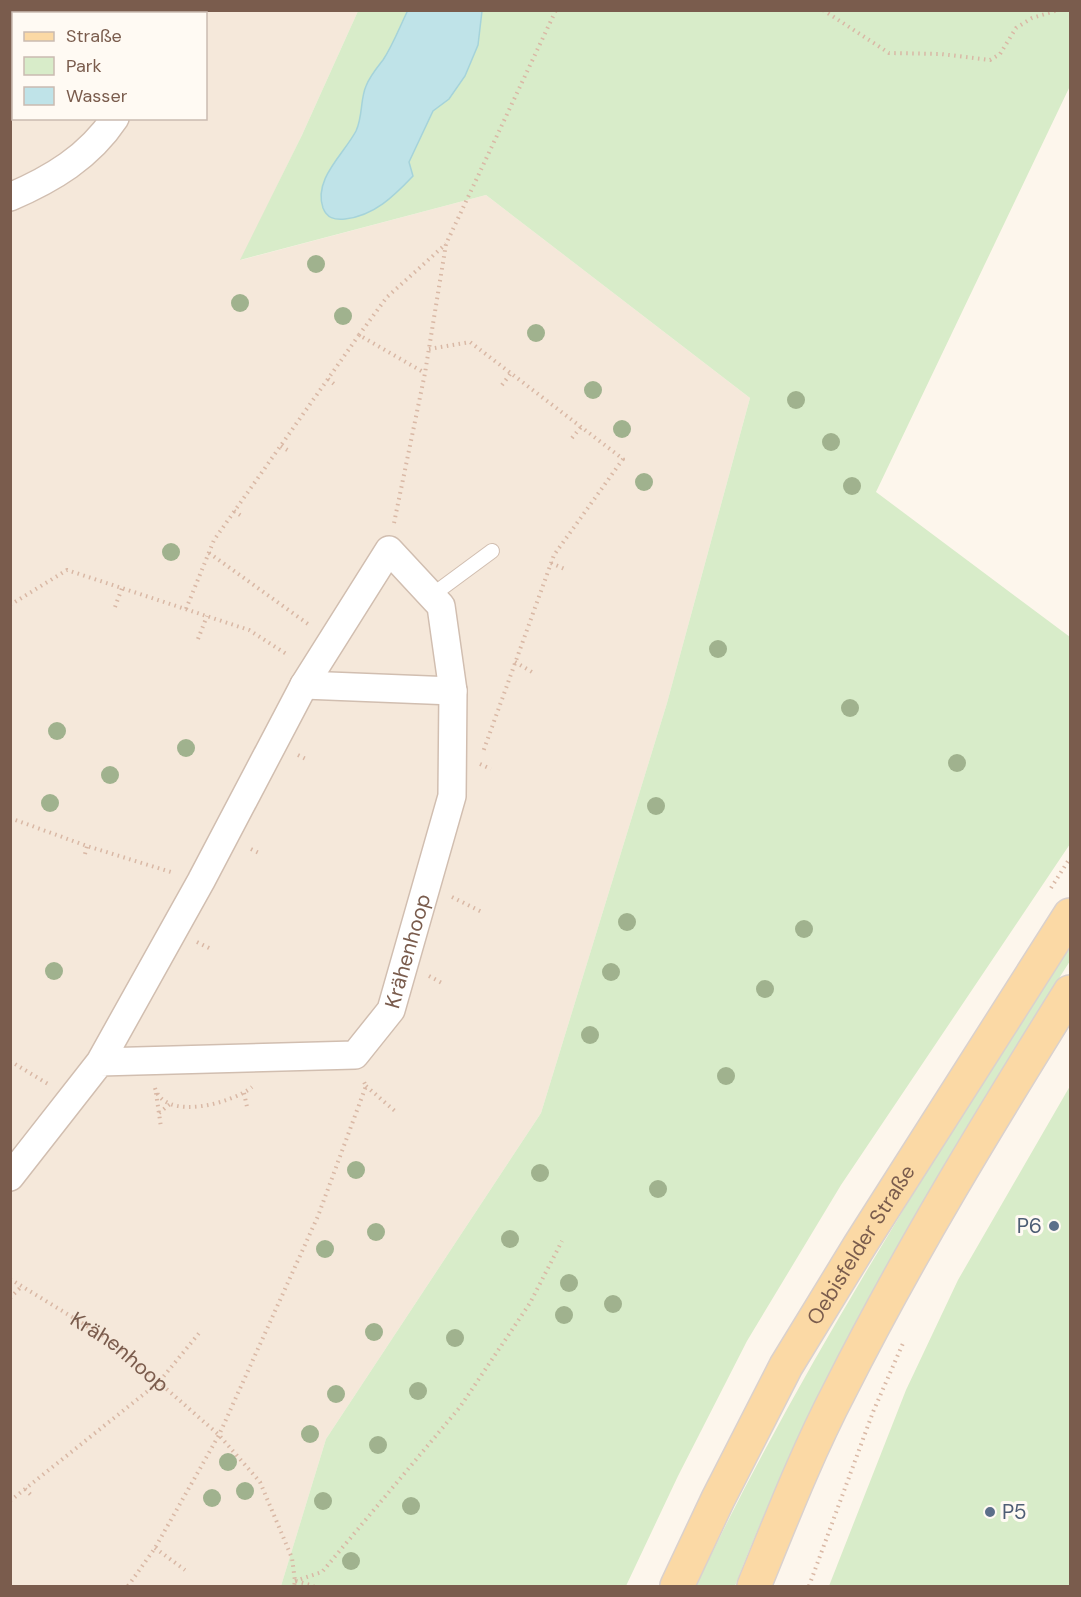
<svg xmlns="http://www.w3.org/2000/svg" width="1081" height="1597" font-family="'DM Sans',sans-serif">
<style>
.residential{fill:#f5e8da;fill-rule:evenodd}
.green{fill:#d8ecc9}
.water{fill:#bfe3e8;stroke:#a5d3da;stroke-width:1.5}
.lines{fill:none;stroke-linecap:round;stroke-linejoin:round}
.lane-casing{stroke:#d1beb0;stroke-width:16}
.street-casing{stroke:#d1beb0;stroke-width:30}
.primary-casing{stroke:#dad1cd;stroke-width:36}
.path{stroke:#d9b8a5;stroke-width:4;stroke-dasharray:1.5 4.5;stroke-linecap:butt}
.lane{stroke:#fff;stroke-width:14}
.street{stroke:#fff;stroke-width:27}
.primary{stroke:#fbd9a5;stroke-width:33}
.tree{fill:#a0b28e}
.service-dot{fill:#5c6f8a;stroke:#fffaf3;stroke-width:2}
.labels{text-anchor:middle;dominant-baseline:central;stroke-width:6;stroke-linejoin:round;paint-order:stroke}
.street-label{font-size:21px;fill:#7a5c4d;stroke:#fffaf3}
.service-label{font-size:21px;fill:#4e5e75;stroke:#fffaf3;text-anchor:end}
</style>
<rect width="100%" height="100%" fill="#fdf6ec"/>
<path class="residential" d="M11 11H358L302 135 241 260 486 195 750 398 667 703 541 1113 326 1439 281 1586H11ZM14 14H206V118H14Z"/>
<path class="green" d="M358 11H1070V86L876 492 1070 637V844L841 1185 747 1341 678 1476 626 1586H281L326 1439 541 1113 667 703 750 398 486 195 240 260 302 135Z
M1070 946V961C942 1161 821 1365 735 1586H696C802 1363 937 1154 1070 946Z
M1070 1086V1586H829L906 1390 958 1280Z"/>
<path class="water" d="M408 10 482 11 478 45 465 76 449 99 433 111 409 162 413 176C394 196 374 216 345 219 334 220 327 218 323 208 313 179 344 154 356 131 363 116 360 100 366 86 370 76 376 69 383 60 393 45 400 26 408 10Z"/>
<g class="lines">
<g class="lane-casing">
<path id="lane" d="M431 596 492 551"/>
</g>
<g class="street-casing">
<g id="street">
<path d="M163 14V10"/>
<path d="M10 197C52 179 89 157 115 118"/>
<path d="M304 685 453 691"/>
<path id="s2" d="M10 1177 100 1062 355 1055 391 1010 452 796 453 691 441 606 389 550 304 685 201 881 100 1062"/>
</g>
</g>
<g class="primary-casing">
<g id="primary">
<path id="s3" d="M677 1586 718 1499 786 1366 860 1245 1070 915"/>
<path d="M754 1586C781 1520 807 1453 840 1390 909 1253 989 1122 1070 992"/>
</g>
</g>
<g class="path">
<path d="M823 10 889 53 941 54 990 60 1000 54 1016 28 1032 18 1058 10"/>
<path d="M359 335 387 297 446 244"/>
<path d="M429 349 470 342 623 459 554 555 483 752"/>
<path d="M328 379 334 384"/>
<path d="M502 385 511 373"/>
<path d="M572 438 581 427"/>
<path d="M281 446 289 451"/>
<path d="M234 511 243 517"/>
<path d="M394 523 425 373 446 244 556 10"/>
<path d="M209 553 308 624"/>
<path d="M551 563 567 570"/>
<path d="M10 605 67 570 249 630 288 655"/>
<path d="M115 607 122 588"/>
<path d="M186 609 214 540 359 335 425 373"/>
<path d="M198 639 207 616"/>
<path d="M515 662 532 672"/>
<path d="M298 755 306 759"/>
<path d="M480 764 491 769"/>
<path d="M10 818 87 846 174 873"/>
<path d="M251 849 259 853"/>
<path d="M85 854 87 846"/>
<path d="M1051 888 1070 858"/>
<path d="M452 897 484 913"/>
<path d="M197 942 211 949"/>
<path d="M429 976 442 983"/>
<path d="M10 1061 48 1084"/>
<path d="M366 1086 396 1112"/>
<path d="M155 1088C165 1122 233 1103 252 1087"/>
<path d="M156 1093 161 1127"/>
<path d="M244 1093 247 1107"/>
<path d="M159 1113 170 1104"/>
<path id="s1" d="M10 1279 113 1342 219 1435 260 1482 292 1558 295 1581 294 1586"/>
<path d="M10 1298 22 1286"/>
<path d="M25 1489 31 1495"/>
<path d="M10 1501 159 1382 200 1332"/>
<path d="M155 1548 185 1570"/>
<path d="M295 1581 322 1572 460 1407 530 1303 562 1241"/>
<path d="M296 1581 314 1586"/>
<path d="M128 1586 155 1548 219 1435 318 1216 366 1086 364 1082"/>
<path d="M809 1586 873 1412 904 1341"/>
</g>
<use href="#lane" class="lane"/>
<use href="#street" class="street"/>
<use href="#primary" class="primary"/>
</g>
<g class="tree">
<circle cx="316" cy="264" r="9"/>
<circle cx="240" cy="303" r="9"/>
<circle cx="343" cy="316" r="9"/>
<circle cx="536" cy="333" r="9"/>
<circle cx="593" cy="390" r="9"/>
<circle cx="796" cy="400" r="9"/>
<circle cx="622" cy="429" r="9"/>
<circle cx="831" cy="442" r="9"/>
<circle cx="644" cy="482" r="9"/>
<circle cx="852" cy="486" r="9"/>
<circle cx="171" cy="552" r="9"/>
<circle cx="718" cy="649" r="9"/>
<circle cx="850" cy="708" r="9"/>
<circle cx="57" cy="731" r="9"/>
<circle cx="186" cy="748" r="9"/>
<circle cx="957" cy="763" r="9"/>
<circle cx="110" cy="775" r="9"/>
<circle cx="50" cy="803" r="9"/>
<circle cx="656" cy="806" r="9"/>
<circle cx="627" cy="922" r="9"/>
<circle cx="804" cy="929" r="9"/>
<circle cx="54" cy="971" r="9"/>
<circle cx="611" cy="972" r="9"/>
<circle cx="765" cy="989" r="9"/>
<circle cx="590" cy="1035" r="9"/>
<circle cx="726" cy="1076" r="9"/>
<circle cx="356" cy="1170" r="9"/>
<circle cx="540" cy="1173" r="9"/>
<circle cx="658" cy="1189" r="9"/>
<circle cx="376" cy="1232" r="9"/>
<circle cx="510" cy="1239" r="9"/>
<circle cx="325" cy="1249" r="9"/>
<circle cx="569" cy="1283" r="9"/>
<circle cx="613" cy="1304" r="9"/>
<circle cx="564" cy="1315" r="9"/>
<circle cx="374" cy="1332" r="9"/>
<circle cx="455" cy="1338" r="9"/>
<circle cx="418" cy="1391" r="9"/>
<circle cx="336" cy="1394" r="9"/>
<circle cx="310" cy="1434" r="9"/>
<circle cx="378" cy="1445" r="9"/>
<circle cx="228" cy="1462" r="9"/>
<circle cx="245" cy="1491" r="9"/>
<circle cx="212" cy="1498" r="9"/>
<circle cx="323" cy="1501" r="9"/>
<circle cx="411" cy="1506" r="9"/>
<circle cx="351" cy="1561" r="9"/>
</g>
<g class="service-dot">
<circle cx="1054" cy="1226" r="6"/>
<circle cx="990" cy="1512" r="6"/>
</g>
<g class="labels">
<g class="street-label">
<text stroke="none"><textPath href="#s2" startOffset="520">Krähenhoop</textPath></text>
<text stroke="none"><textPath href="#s3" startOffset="388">Oebisfelder Straße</textPath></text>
<text stroke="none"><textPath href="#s1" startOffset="132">Krähenhoop</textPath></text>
</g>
<g class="service-label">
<text x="1042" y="1226">P6</text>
<text x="1002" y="1512" text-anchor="start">P5</text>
</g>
</g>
<rect width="1081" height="1597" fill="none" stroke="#7a5c4d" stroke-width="24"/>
<rect x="12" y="12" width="195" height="108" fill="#fffaf3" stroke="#cabbb1" stroke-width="1.5"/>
<rect x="24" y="32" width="30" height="9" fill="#fbd9a5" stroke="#cabbb1" stroke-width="1.5"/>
<text x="66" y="42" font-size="18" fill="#7a5c4d">Straße</text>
<rect x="24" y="57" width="30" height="18" fill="#d8ecc9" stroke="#cabbb1" stroke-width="1.5"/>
<text x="66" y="72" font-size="18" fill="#7a5c4d">Park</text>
<rect x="24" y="87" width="30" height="18" fill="#bfe3e8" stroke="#cabbb1" stroke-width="1.5"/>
<text x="66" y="102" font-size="18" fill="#7a5c4d">Wasser</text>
</svg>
